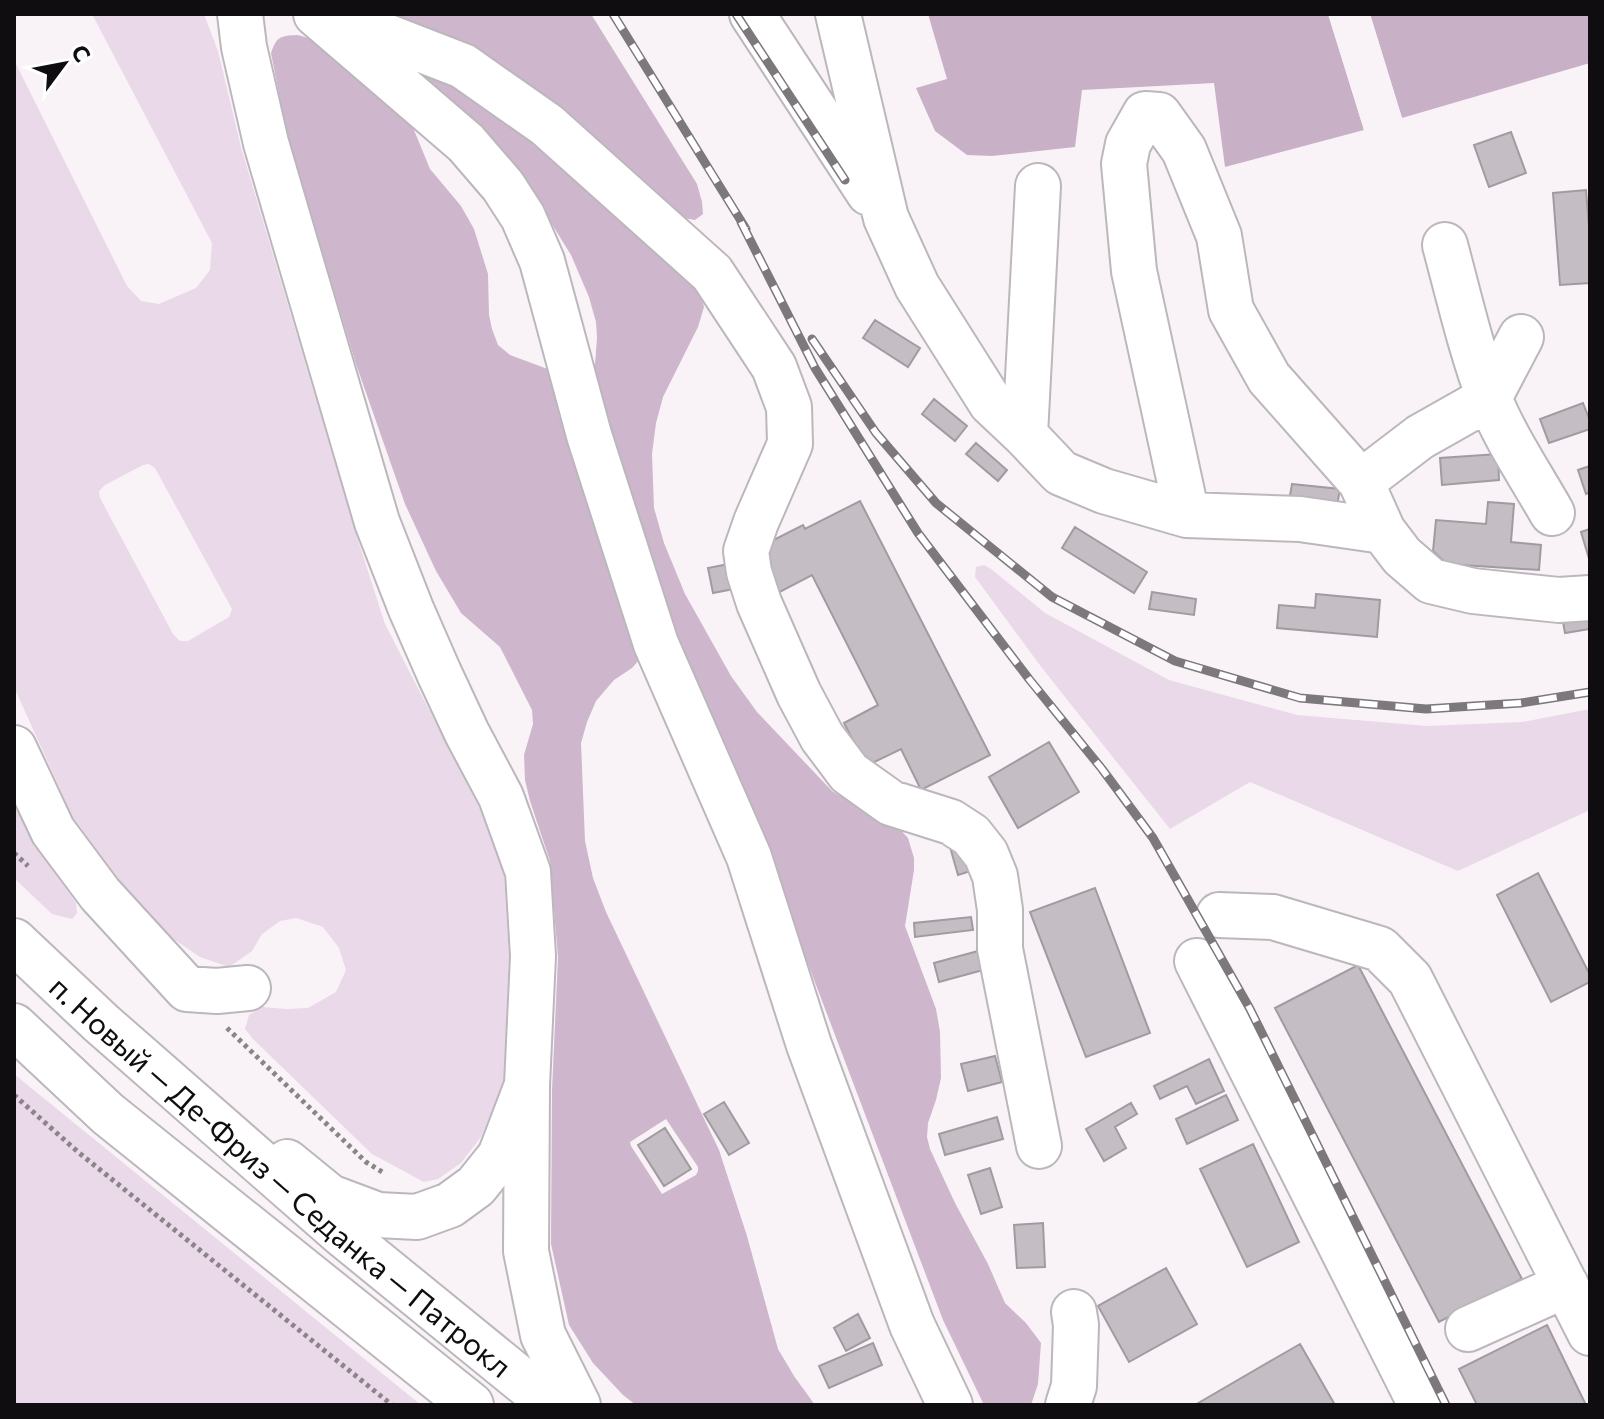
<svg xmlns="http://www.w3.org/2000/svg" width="1604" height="1419" font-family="Commissioner,sans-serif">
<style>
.green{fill:#ead9e9;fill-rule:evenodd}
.forest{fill:#ceb6cc;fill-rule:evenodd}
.water{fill:#c8b0c6}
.pier{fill:#f9f3f8}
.building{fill:#c4bec4;stroke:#a19ba1;stroke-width:2}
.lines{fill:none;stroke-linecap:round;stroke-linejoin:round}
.minor-casing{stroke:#bcb7bc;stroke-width:48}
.major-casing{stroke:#bcb7bc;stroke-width:48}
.path{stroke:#898588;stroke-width:5;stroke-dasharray:4 4;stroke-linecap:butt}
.minor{stroke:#fff;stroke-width:44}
.major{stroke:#fff;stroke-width:44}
.rail-casing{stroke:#7c787b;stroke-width:9}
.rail{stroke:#fff;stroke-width:6;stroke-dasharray:18;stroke-linecap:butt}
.labels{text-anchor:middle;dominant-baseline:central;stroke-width:8;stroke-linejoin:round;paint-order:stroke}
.street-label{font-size:30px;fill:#0f0d0f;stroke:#fff}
</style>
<rect width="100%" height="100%" fill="#f9f3f8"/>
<path class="green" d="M92 14H204L218 51 241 147 356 534 385 624 481 811 504 874 509 957 504 1081 481 1137 461 1163 438 1179 424 1182 372 1154 253 1039 245 1029 249 1015 262 1007 286 1009 308 1008 336 992 346 970 339 948 323 927 296 918 280 921 262 934 252 951 229 967 200 957 166 934 119 880 73 818 14 687V60L127 286 141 301 159 304 196 288 210 270 212 243ZM149 464 155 468 232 609 229 617 188 641H180L173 634 100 498 99 491 105 485 143 465Z
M984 565 991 569 1045 613 1169 680 1297 715 1427 726 1523 722 1590 709V810L1458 871 1250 782 1170 829 1042 668 975 577 976 567Z
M14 803 31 839 76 903 77 913 72 919 52 914 14 878Z
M14 1074 421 1405H14Z"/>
<path class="forest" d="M388 14H591L697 184 702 202 703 214 695 220 684 218 555 107Z
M298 35 318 41 407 113 430 169 461 206 474 229 488 274 489 315 492 329 498 345 510 355 553 371 639 660 632 668 614 680 596 701 587 722 581 743 585 841 593 878 606 912 719 1150 747 1236 778 1349 794 1376 815 1405H636L623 1395 593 1363 569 1325 551 1244 552 1091 558 957 550 861 530 801 525 780 524 755 533 724 532 710 500 647 461 613 436 571 405 504 356 364 287 135 271 53C277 36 280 36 298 35ZM666 1119 698 1167V1171L696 1175 662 1194 631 1146 630 1142Z
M430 76H441L537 143 700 290 704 307 698 327 663 397 656 423 652 454 654 508 664 543 685 594 731 676 757 712 832 791 879 818 896 825 908 838 914 858V870L905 926 936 1009 940 1032 941 1078 936 1100 928 1123 927 1137 930 1149 955 1203 988 1264 1005 1303 1026 1323 1041 1343 1038 1384 1031 1405H984L943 1320 766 853 672 641 594 378 597 338 596 322 589 297 571 255 537 200 425 81Z"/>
<path class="water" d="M928 14H1328L1364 130 1225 167 1214 83 1082 90 1075 147 992 156 967 155 935 131 916 88 947 79Z
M1370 14H1590V63L1402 118Z"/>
<path class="pier" d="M1328 14H1332L1368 129 1364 130Z
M1366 14H1370L1402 118 1398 120Z"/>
<path class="building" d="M1511 132 1526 173 1489 187 1474 145Z
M1586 190 1590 239V283L1560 285 1553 193Z
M875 320 920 348 908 367 863 338Z
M934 399 967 426 955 441 922 414Z
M1583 403 1590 421V429L1549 443 1540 419Z
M976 443 1007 470 998 481 966 454Z
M1498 454 1499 480 1442 485 1440 458Z
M1590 466V492L1586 494 1578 470Z
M1292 484 1340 489 1337 506 1289 501Z
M860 501 990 755 921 790 901 749 866 766 844 723 878 705 812 575 774 595 752 551 803 525 805 529Z
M1488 502 1514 504 1511 542 1541 545 1539 570 1447 564 1433 551 1436 520 1486 524Z
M1075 527 1147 572 1134 593 1062 548Z
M1590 529V562L1581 532Z
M739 562 744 587 713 593 708 568Z
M1152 592 1196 599 1194 615 1149 609Z
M1316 594 1380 600 1377 637 1277 628 1279 605 1315 608Z
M1590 612V629L1565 633 1562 616Z
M1049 742 1079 792 1018 828 989 777Z
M969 841 977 869 958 875 950 847Z
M1538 873 1590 975V982L1551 1002 1497 895Z
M1095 888 1150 1033 1086 1057 1030 912Z
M971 917 973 930 915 937 914 923Z
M989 948 994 967 939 982 934 963Z
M1358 965 1522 1279 1439 1322 1275 1008Z
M995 1056 1002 1082 968 1091 961 1064Z
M1209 1059 1224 1091 1196 1104 1187 1086 1160 1099 1154 1086Z
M1226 1095 1238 1120 1187 1144 1176 1119Z
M724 1102 749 1143 729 1155 704 1114Z
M1131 1103 1137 1114 1115 1127 1126 1148 1104 1161 1086 1129Z
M997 1117 1003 1139 945 1155 939 1134Z
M665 1128 691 1169 664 1186 638 1145Z
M1253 1144 1299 1242 1247 1267 1200 1169Z
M990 1168 1002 1207 981 1214 968 1175Z
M1043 1223 1045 1267 1017 1268 1014 1225Z
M1166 1268 1197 1324 1129 1362 1098 1306Z
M858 1314 870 1338 846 1351 834 1328Z
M1547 1325 1586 1405H1477L1459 1369Z
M873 1343 882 1365 829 1388 819 1366Z
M1300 1344 1335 1405H1195L1274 1359Z"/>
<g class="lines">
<g class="minor-casing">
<path id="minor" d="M240 14 244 47 266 143 377 522 411 609 439 673 467 733 501 797 528 872 533 956 527 1085 500 1156 476 1186 450 1205 417 1217 378 1215 330 1197 287 1162
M316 14 466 143 503 186 523 217 542 261 589 435 656 644 749 857 809 1045 912 1325 950 1405
M752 14 869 193
M838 14 886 218 917 286 991 403 1025 435 1061 473 1104 491 1187 515 1300 519 1383 531 1402 556 1431 581 1473 591 1559 600 1590 598
M334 16 463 66 547 125 712 273 774 367 789 407 790 444 756 522 746 551 749 572 759 603 799 694 822 737 849 773 891 803 951 822 971 835 986 854 995 876 1000 910V949L1039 1146
M1445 245C1459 297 1471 350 1490 400 1506 439 1531 476 1552 513
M1025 435 1038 186
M1361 482 1420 437 1489 398 1521 337
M1187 515 1134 271 1124 164 1128 144 1145 114 1159 115 1184 150 1219 236 1231 310 1269 378 1361 482 1383 531
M14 748 53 831 100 894 187 989 217 991 248 988
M1219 915 1273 917 1380 949 1410 979 1590 1333
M1197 961 1421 1405
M1468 1329 1566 1285
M1068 1405 1074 1386 1076 1325 1074 1312"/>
</g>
<g class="major-casing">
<g id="major">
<path id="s1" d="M14 941 101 1023 342 1234 552 1405"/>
<path d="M14 1026 108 1114 471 1405"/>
<path d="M527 1085 526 1251 543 1335 578 1405"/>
</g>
</g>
<path class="path" d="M14 853 28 866
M227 1028 366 1162 384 1173
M14 1095 78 1152 392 1405"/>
<use href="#minor" class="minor"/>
<use href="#major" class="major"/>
<g class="rail-casing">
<path id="rail" d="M613 14 746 229
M736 14 845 180
M741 222 815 368 918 533 1029 679 1102 769 1153 838 1250 1009 1446 1405
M812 339 876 433 936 503 1052 597 1175 661 1300 698 1426 709 1521 703 1590 692"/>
</g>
<use href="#rail" class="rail"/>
</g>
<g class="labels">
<g class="street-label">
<text stroke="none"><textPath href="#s1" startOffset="356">п. Новый — Де-Фриз — Седанка — Патрокл</textPath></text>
</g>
</g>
<rect width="1604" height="1419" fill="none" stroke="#0f0d0f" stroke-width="32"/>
<g transform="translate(64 64) rotate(58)" stroke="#ffffff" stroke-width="6" paint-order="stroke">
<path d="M0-6L14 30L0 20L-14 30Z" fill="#0f0d0f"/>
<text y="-12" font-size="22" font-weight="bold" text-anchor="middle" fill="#0f0d0f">С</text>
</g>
</svg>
